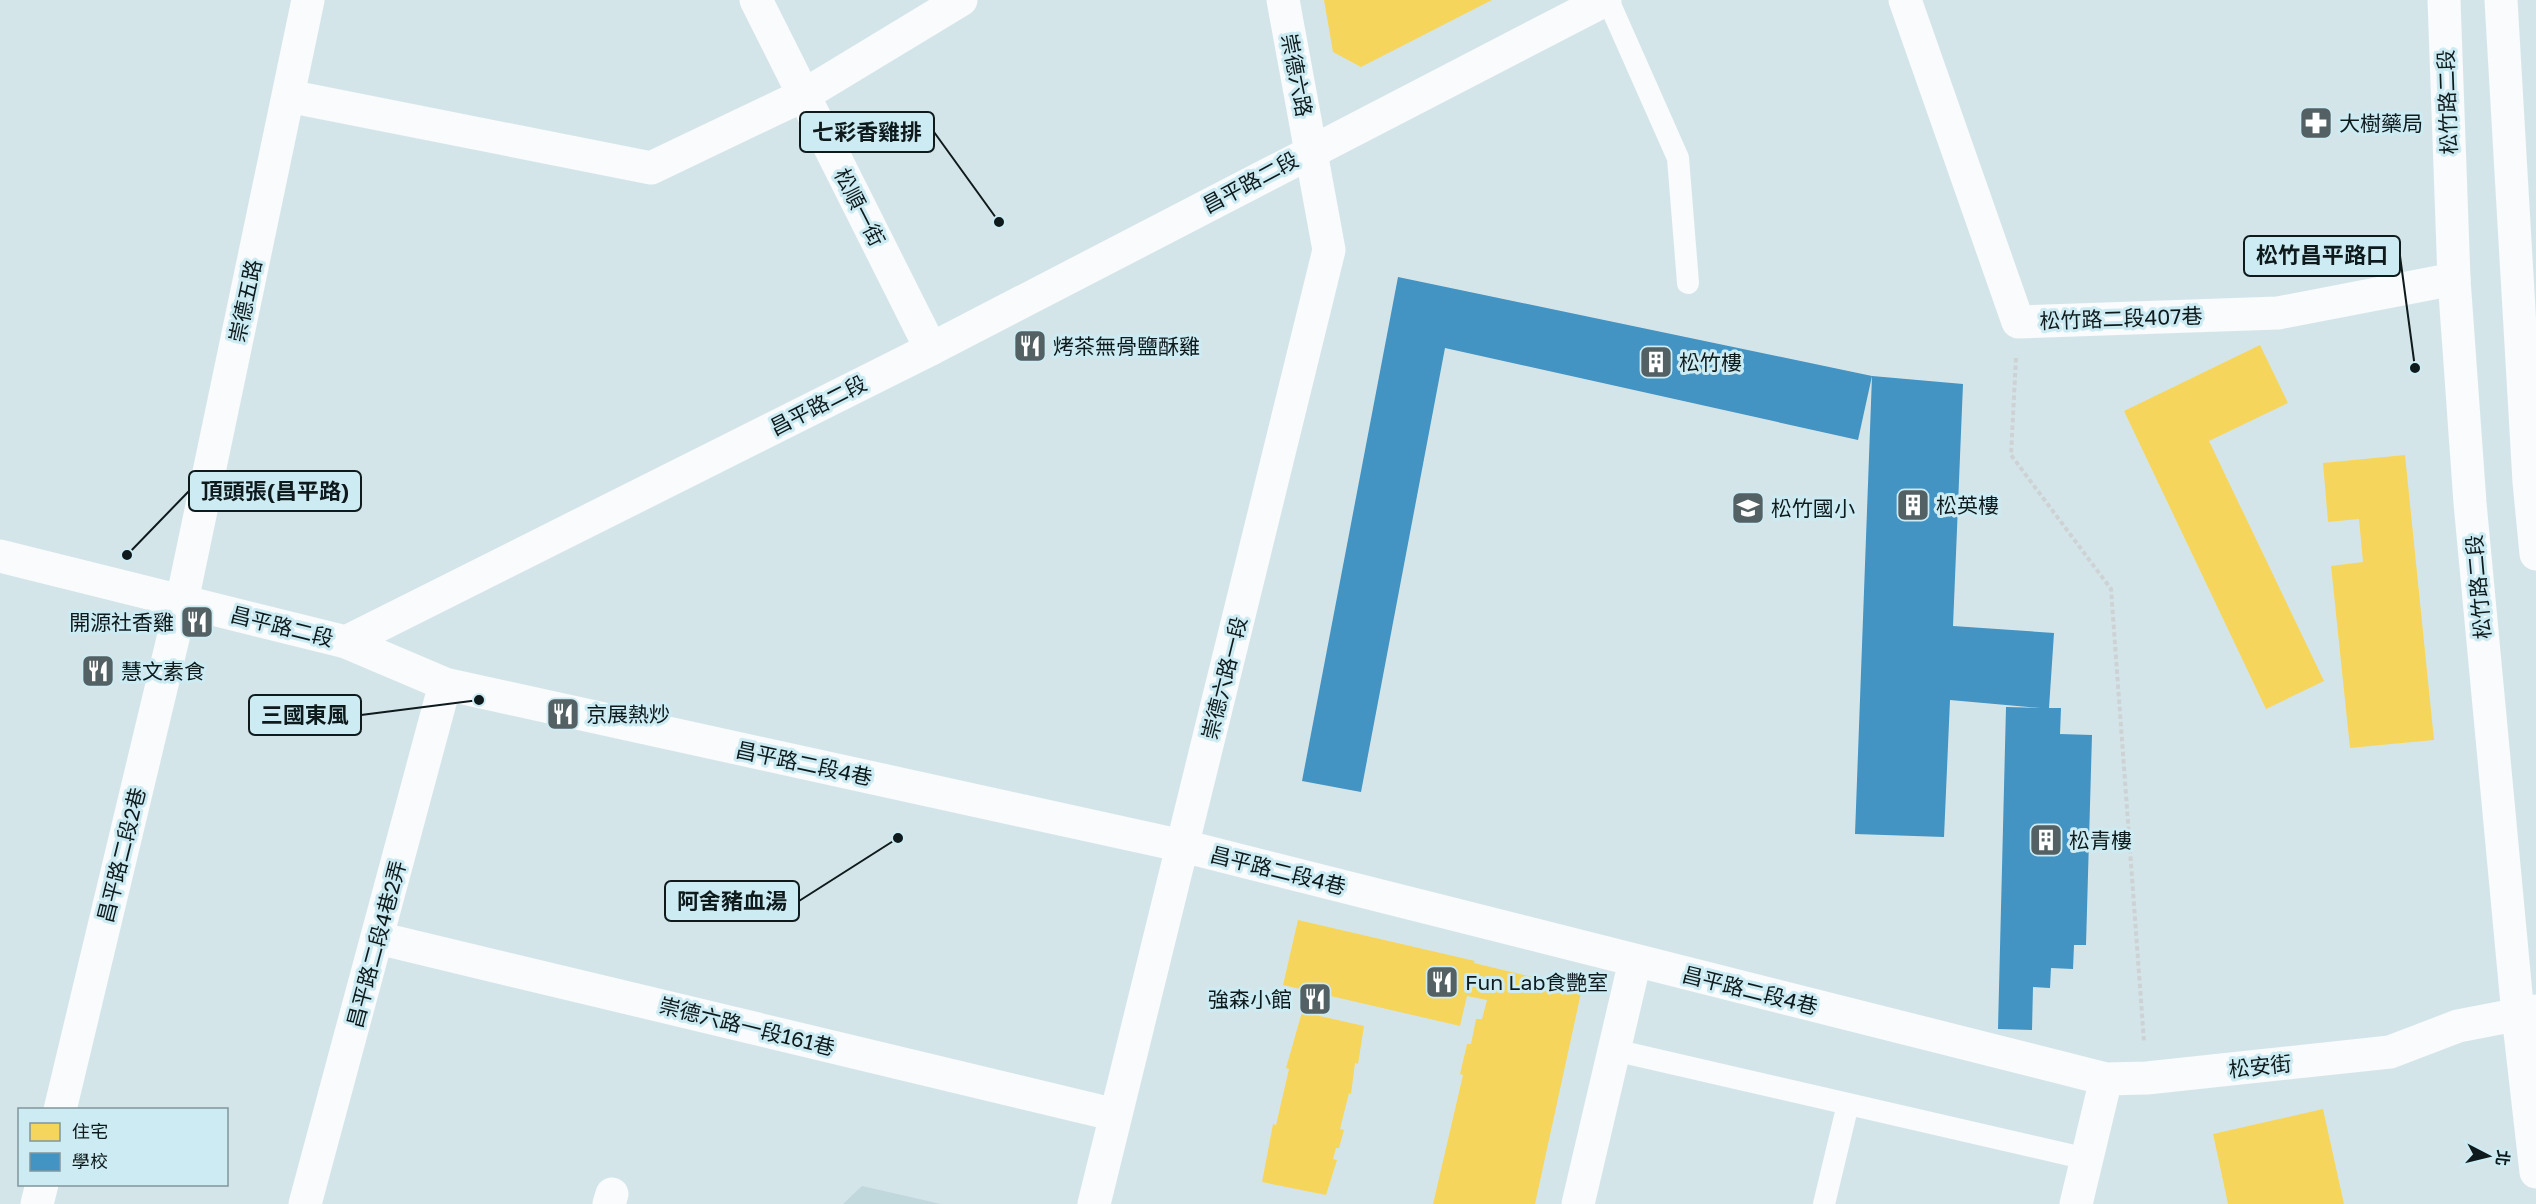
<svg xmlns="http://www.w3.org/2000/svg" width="2536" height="1204" font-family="'Golos Text','Noto Sans TC',sans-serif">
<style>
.green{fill:#c0d7dc}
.homes{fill:#f6d55c}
.schools{fill:#4393c3}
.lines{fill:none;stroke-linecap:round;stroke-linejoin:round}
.path{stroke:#cdd2d4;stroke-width:4;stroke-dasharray:4.5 3;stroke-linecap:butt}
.lane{stroke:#f9fbfc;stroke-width:22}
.street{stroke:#f9fbfc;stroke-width:33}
.secondary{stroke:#f9fbfc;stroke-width:33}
.labels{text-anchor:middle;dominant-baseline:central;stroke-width:6;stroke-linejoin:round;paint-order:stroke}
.street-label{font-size:21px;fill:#0e1a1c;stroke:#ccebf2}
.poi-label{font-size:21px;fill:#0e1a1c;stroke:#ccebf2;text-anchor:start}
.leader{fill:none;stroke:#0e1a1c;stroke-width:2}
.callout-dot{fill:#0e1a1c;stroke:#ccebf2;stroke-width:2}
.callout{fill:#ccebf2;stroke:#0e1a1c;stroke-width:2}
.callout-label{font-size:22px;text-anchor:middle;font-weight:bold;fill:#0e1a1c}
</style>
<rect width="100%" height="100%" fill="#d4e5ea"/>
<path class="green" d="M862 1186 941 1204H843Z"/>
<path class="homes" d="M1324 0H1492L1361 67 1333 52Z
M2260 345 2288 403 2209 441 2324 681 2266 709 2124 411Z
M2405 455 2434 740 2350 748 2331 566 2363 562 2359 519 2328 522 2323 463Z
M1298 920 1475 961 1474 963 1537 978 1535 983 1581 993 1535 1204H1433L1463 1075 1460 1074 1467 1044H1471L1476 1019H1482L1487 1000 1467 996 1460 1026 1283 985Z
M1302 1012 1364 1026 1358 1064 1355 1063 1351 1094 1349 1093 1340 1129 1344 1130 1339 1148H1336L1333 1159 1337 1160 1326 1195 1262 1182 1273 1124 1276 1125 1289 1069 1286 1068Z
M2323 1109 2344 1204H2228L2213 1134Z"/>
<path class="schools" d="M1398 277 1872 376 1858 440 1445 348 1361 792 1302 781Z
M1872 376 1963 384 1953 626 2054 633 2049 708H2061L2060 734 2092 735 2086 945H2074L2073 969 2051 968 2050 988 2033 987 2032 1030 1998 1029 2006 707 2041 708 1950 700 1944 837 1855 834Z"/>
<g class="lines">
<path class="path" d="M2016 358 2011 455 2111 589 2144 1042"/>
<path class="lane" d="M1608 0 1678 158 1688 283
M1614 1050 2087 1159
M1824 1204 1848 1104"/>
<path class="street" d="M756 0 931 349
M1905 0 2018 322 2278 313 2454 279
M288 96 651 168 804 95 961 0
M346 642 445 684 1183 846 2106 1079 2147 1078 2390 1052 2458 1026 2536 1011
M378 938 1116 1115
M60 1110 182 601 308 0
M37 1204 42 1184
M305 1204 445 684
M609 1204 612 1194
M1094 1204 1329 250 1283 0
M1578 1204 1635 961
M2076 1204 2106 1079"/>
<path class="secondary" d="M2444 0 2454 279 2470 503 2518 1015 2536 1172
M2501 0 2529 482 2536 554
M0 556 346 642 931 349 1605 0"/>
</g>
<defs>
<g id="pharmacy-square" transform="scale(1.725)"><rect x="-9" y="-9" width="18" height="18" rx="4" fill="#536164" stroke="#ccebf2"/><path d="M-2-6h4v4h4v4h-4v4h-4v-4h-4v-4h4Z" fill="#fff"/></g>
<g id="restaurant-square" transform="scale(1.725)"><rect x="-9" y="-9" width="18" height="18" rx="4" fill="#536164" stroke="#ccebf2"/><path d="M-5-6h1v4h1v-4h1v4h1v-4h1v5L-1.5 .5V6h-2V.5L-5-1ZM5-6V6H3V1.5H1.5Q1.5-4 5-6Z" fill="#fff"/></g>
<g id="building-square" transform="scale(1.725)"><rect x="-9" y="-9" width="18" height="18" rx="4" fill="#536164" stroke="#ccebf2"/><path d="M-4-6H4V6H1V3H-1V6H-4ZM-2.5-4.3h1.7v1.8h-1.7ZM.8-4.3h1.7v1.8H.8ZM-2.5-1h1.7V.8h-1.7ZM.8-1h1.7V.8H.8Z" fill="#fff"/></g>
<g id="school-square" transform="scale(1.725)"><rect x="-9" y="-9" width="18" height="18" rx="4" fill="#536164" stroke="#ccebf2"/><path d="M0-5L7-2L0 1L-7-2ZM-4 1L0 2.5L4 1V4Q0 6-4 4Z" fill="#fff"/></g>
</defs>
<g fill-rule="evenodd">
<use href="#pharmacy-square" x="2316" y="123"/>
<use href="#restaurant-square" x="1030" y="346"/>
<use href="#building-square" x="1656" y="362"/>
<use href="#building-square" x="1913" y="505"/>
<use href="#school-square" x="1748" y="508"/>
<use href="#restaurant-square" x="197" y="622"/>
<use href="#restaurant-square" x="98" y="671"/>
<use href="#restaurant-square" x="563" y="714"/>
<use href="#building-square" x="2046" y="840"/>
<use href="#restaurant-square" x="1442" y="982"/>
<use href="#restaurant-square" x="1315" y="999"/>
</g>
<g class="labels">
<g class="street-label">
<text transform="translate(1297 75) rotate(79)">崇德六路</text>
<text transform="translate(2447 102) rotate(-92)">松竹路二段</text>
<text transform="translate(1250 182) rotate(-28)">昌平路二段</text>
<text transform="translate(860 207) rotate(63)">松順一街</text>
<text transform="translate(245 301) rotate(-78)">崇德五路</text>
<text transform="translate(2121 318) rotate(-2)">松竹路二段407巷</text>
<text transform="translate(818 405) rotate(-27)">昌平路二段</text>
<text transform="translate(2478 587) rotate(-95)">松竹路二段</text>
<text transform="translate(282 626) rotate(14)">昌平路二段</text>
<text transform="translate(1224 678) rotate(-76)">崇德六路一段</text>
<text transform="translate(804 763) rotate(12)">昌平路二段4巷</text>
<text transform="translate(121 855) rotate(-76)">昌平路二段2巷</text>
<text transform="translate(1278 870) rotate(14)">昌平路二段4巷</text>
<text transform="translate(376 944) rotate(-75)">昌平路二段4巷2弄</text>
<text transform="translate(1750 990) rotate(14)">昌平路二段4巷</text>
<text transform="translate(747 1026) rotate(14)">崇德六路一段161巷</text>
<text transform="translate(2260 1066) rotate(-6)">松安街</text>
</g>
<g class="poi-label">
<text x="2339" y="123">大樹藥局</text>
<text x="1053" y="346">烤茶無骨鹽酥雞</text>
<text x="1679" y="362">松竹樓</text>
<text x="1936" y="505">松英樓</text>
<text x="1771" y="508">松竹國小</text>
<text x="174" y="622" text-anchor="end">開源社香雞</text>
<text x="121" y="671">慧文素食</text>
<text x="586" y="714">京展熱炒</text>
<text x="2069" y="840">松青樓</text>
<text x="1465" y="982">Fun Lab食艷室</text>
<text x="1292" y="999" text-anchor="end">強森小館</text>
</g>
</g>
<path class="leader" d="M999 222L934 132M2415 368L2400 256M127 555L189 491M479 700L361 715M898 838L799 901"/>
<g class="callout-dot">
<circle cx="999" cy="222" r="6"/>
<circle cx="2415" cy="368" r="6"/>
<circle cx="127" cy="555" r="6"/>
<circle cx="479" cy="700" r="6"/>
<circle cx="898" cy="838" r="6"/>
</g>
<g class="callout">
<rect x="800" y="112" width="134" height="40" rx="6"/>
<rect x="2244" y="236" width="156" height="40" rx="6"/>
<rect x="189" y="471" width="172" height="40" rx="6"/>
<rect x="249" y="695" width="112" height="40" rx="6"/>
<rect x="665" y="881" width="134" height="40" rx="6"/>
</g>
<g class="callout-label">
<text x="867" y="140">七彩香雞排</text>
<text x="2322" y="263">松竹昌平路口</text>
<text x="275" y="499">頂頭張(昌平路)</text>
<text x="305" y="723">三國東風</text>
<text x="732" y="909">阿舍豬血湯</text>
</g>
<rect x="18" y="1108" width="210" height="78" fill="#ccebf2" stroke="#80979c" stroke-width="1.5"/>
<rect x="30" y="1123" width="30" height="18" fill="#f6d55c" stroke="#80979c" stroke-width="1.5"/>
<text x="72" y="1138" font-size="18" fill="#0e1a1c">住宅</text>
<rect x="30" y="1153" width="30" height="18" fill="#4393c3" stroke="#80979c" stroke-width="1.5"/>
<text x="72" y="1168" font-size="18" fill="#0e1a1c">學校</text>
<g transform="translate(2488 1156) rotate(97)" stroke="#ccebf2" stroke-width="4.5" paint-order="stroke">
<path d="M0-4.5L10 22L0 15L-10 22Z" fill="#0e1a1c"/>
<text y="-9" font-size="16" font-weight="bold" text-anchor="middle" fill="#0e1a1c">北</text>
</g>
</svg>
